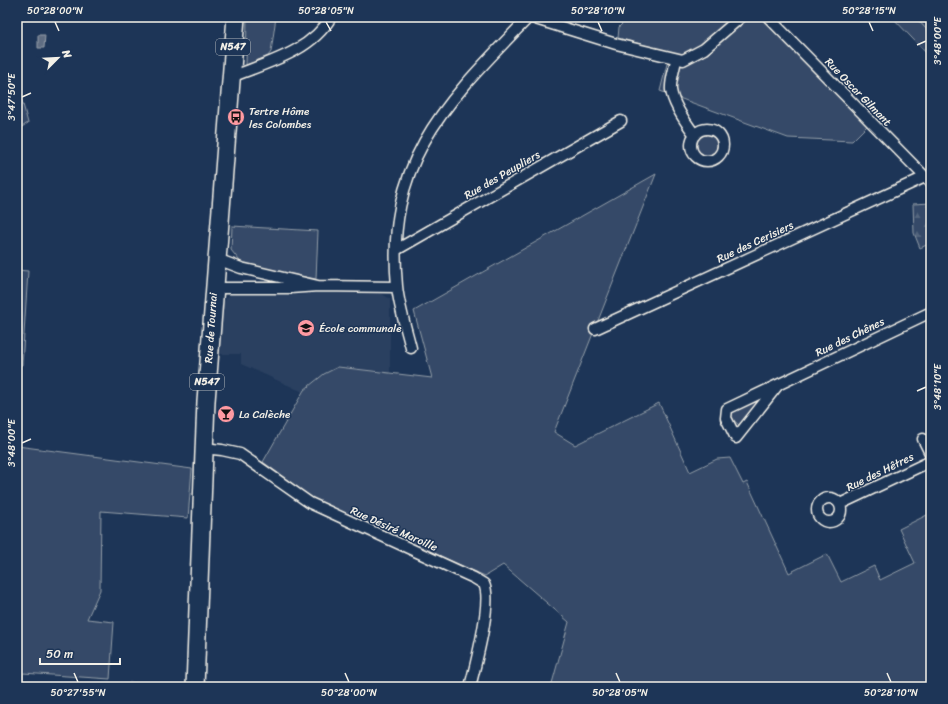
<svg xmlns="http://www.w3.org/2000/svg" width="948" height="704" font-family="Sriracha,sans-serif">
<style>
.built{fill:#2a4060}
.grass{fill:#354a67;stroke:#949ea8}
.forest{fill:url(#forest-firs);stroke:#949ea8}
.water{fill:#5e6d82;stroke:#9aa2ab}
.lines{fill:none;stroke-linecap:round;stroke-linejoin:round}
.street-casing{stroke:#f4f1e8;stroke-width:13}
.primary-casing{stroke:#f4f1e8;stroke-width:20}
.street{stroke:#1d3557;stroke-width:10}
.primary{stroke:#1d3557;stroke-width:17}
.ticks{fill:none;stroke:#f4f1e8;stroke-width:1.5}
.labels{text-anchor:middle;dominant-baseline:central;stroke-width:3;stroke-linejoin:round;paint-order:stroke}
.shield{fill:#1d3557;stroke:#b4b9bc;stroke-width:1}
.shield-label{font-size:10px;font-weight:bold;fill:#f4f1e8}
.street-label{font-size:11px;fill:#f4f1e8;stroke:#1d3557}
.poi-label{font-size:11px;fill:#f4f1e8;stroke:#1d3557;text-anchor:start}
.neatline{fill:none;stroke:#f4f1e8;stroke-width:1.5}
.ticks-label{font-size:10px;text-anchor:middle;fill:#f4f1e8}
</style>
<defs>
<pattern id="forest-firs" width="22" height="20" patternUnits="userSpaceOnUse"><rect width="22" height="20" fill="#354a67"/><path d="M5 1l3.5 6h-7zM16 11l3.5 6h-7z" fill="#53657d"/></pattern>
</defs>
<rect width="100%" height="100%" fill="#1d3557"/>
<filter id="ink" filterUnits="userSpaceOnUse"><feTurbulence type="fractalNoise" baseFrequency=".025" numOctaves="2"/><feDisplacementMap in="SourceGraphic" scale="8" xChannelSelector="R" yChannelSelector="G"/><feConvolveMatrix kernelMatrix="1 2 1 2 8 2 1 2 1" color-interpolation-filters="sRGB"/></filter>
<g filter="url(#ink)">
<path class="built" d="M319 291 382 294 390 299V373L338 367 303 392 241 364V354H219L223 302 230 295H302Z
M129 681 158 687H129Z"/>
<path class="grass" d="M247 17H276L271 52 268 56 246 65Z
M629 17H760L867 126 852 141 788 138 660 91 670 52 618 38 619 27Z
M892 17H915L931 34V58Z
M17 82 28 123 17 130Z
M695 146a13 13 0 1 1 26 0a13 13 0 1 1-26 0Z
M656 174 554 432 575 445 659 403 690 472 717 459 730 458 743 484 747 482 789 573 827 554 841 582 874 566 880 580 915 563 899 529 931 513V687H551L569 622 503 565 485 576 312 498 263 462 304 390 324 374 338 367 432 378 414 311Z
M232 226 318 231 316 279 243 265 231 250Z
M17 270 28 271 22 365H17Z
M762 398 744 421 739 425 732 419 731 414 734 411Z
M17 446 192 469 188 518 101 511 100 590 87 619 114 622 110 679 23 673V687H17Z"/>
<path class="forest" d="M915 17H931V34Z
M931 203V243L920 248 914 233 913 204Z"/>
<path class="water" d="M38 35H45L44 48H38Z"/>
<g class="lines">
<g class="street-casing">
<path id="street" d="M529 17 616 44 683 60 704 49 741 17
M768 17 931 183
M676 59C675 68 670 81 671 90 673 105 686 123 695 135
M231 77C266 63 311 52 331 17
M691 145a16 16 0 1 1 32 0a16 16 0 1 1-32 0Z
M396 250 621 121
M318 286 397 287
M214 288H290L318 286 241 268 217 259
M595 329 925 177
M411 348C406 328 399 307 397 286 385 158 448 101 529 17
M778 385 736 438 726 418 727 409 931 312
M923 439 931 455
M203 448 222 450 240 454 310 503 474 578 484 584C493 602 475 666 470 687
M817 510a12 12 0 1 1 24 0a12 12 0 1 1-24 0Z
M840 504 931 461"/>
</g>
<g class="primary-casing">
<path id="primary" d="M195 687 206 401 236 17"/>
</g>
<use href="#street" class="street"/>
<use href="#primary" class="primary"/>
</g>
</g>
<path class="ticks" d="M55 22 59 31M326 22 331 31M598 22 602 31M869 22 873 31M917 45 926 41M22 97 31 93M917 391 926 387M22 443 31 439M74 673 78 682M345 673 349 682M616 673 620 682M887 673 891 682"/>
<defs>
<g id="bus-disc" transform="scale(0.9)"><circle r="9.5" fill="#ff9aa2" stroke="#1d3557"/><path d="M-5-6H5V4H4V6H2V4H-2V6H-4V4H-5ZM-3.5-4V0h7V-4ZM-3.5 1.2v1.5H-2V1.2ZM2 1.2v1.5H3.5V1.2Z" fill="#111"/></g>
<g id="school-disc" transform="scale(0.9)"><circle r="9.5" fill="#ff9aa2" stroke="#1d3557"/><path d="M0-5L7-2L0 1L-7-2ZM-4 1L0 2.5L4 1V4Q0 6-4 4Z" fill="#111"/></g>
<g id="bar-disc" transform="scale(0.9)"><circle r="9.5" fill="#ff9aa2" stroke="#1d3557"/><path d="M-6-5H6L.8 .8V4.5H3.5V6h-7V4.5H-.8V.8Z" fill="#111"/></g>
</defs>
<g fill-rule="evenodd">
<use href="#bus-disc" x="236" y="117"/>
<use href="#school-disc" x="306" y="328"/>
<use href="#bar-disc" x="226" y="414"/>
</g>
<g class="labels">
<g class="shield">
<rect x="216" y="39" width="34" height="16" rx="3"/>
<rect x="190" y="374" width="34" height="16" rx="3"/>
</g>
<g class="shield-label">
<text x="233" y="47">N547</text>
<text x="207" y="382">N547</text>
</g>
<g class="street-label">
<text transform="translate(858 92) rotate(46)">Rue Oscar Gilmant</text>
<text transform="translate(502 175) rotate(-30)">Rue des Peupliers</text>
<text transform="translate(755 242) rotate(-25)">Rue des Cerisiers</text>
<text transform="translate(211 328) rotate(-86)">Rue de Tournai</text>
<text transform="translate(850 337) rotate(-26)">Rue des Chênes</text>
<text transform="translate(880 472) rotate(-26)">Rue des Hêtres</text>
<text transform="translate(394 529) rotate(24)">Rue Désiré Maroille</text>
</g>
<g class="poi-label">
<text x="249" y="111">Tertre Hôme<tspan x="249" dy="13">les Colombes</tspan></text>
<text x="319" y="328">École communale</text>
<text x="239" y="414">La Calèche</text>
</g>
</g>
<rect width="948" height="704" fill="none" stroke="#1d3557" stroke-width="44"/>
<g transform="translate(58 58) rotate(66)" stroke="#1d3557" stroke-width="3" paint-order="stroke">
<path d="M0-3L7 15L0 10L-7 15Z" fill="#f4f1e8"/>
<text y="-6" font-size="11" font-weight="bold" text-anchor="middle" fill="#f4f1e8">N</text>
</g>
<path d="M40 658v6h80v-6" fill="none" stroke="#f4f1e8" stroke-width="2"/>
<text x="46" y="658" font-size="12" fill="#f4f1e8" stroke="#1d3557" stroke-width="3" paint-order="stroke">50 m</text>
<rect x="22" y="22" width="904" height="660" class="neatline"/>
<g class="ticks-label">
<text x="55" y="14">50°28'00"N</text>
<text x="326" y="14">50°28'05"N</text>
<text x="598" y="14">50°28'10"N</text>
<text x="869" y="14">50°28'15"N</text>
<text transform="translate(937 41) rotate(-90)" y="4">3°48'00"E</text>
<text transform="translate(11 97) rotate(-90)" y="4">3°47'50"E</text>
<text transform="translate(937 387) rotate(-90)" y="4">3°48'10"E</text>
<text transform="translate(11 443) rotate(-90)" y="4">3°48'00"E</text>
<text x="78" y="696">50°27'55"N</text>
<text x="349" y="696">50°28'00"N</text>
<text x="620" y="696">50°28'05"N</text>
<text x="891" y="696">50°28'10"N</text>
</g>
</svg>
